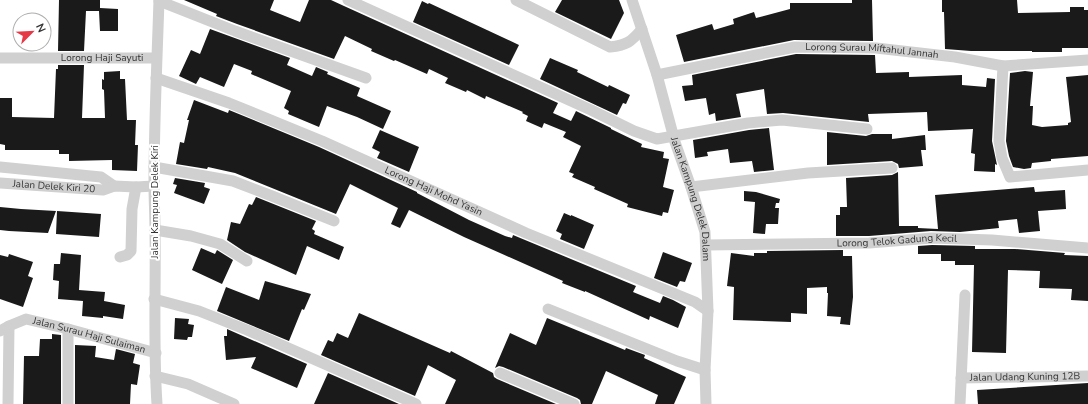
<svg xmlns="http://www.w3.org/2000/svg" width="1088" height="404" font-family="'Nunito Sans',sans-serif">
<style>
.building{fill:#1a1a1a}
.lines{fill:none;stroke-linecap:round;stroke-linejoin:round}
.minor{stroke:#d0d0d0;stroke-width:11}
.labels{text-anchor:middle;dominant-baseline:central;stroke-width:4;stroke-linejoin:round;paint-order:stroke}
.street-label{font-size:10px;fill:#333;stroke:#fff}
</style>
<rect width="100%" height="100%" fill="#fff"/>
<path class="building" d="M59 0H100V8L118 9V31H100L99 11H86L84 51H58Z
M184 0H274L270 10 300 22 309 0H331L344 6 558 103 553 113 571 121 576 111 611 128V129L642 144 641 147 664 152 663 158 669 159 663 187 674 190 668 213 663 212 662 216 627 207 628 204 594 189 595 187 572 177 574 174 569 172 581 146 563 137 566 132 544 123 542 128 526 121 528 116 522 113 523 112 486 96 485 99 467 90 466 92 445 83 448 78 429 69 427 74 395 60 394 61 371 51 372 49 345 36 334 59 237 24 216 16 217 14Z
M562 0H619L624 13 611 39 555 12Z
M852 0H872L873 41 794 40 684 62 676 35 712 24 714 30 734 24 733 19 754 12 756 18 790 9V3H852Z
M942 0H1017L1018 13 1070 12V7H1084V10H1088V48H1062V52H1032V51H971L945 49 944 12H942Z
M422 1 428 4 429 3 519 45 509 65 413 22Z
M210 29 290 58 287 65 312 76 316 67 328 72 327 74 360 88 357 96 391 111 383 129 357 117 327 106 319 127 288 114 289 111 284 108 291 91 251 74 252 71 234 64 224 87 200 77 196 84 179 76 191 50 200 54Z
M796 54 875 55 876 73 909 72V77L962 75V85L986 87 987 78 995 79 992 141 997 165 995 164V172L974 171 975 154 971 153 973 129 928 131 927 112 868 114 869 122 783 113 767 114 764 89 736 94 741 117 716 121 715 113 709 115 706 98 685 101 682 86 693 85 692 75Z
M550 58 578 70 577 72 608 87 609 85 630 95 626 104 623 103 617 115 540 79Z
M58 65H84L82 118H105L104 90 102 89V79L104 80V72L120 71V79H125L127 120H136L135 145H138L137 171 112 170V160L69 161V154H59V150H5V145L0 144V98H12V117L54 118 56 69H58Z
M1025 71 1033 72 1030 106H1033L1032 125 1042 127 1068 125V123L1071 122 1066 77 1088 75V156L1051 159V161L1032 163 1031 168 1024 169 1013 167 1009 156 1006 141 1010 73Z
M194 100 228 113 229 110 319 147 417 192V193L469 220 505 236 512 238 513 235 636 286 633 292 660 303 663 296 673 300 686 307 678 328 650 316 649 320 585 291V292L562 283 563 281 464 237 409 210 400 228 391 224 398 208 350 184 336 214 235 173 208 167 207 169 176 164 180 142 184 143 189 120H187Z
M769 128 774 170 754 172 752 161 730 163 728 149 707 152 708 156 695 158 693 140 749 130Z
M380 130 419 147 409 172 377 158 380 152 372 148Z
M827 132 866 136 872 134H892V139L925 135 926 150H921L923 166 899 168 898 164 892 161 827 165Z
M898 172 899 226H918V228L938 229 935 195 1034 187 1035 192 1065 190 1066 209 1038 211 1040 231 1019 233 1017 219 998 221 999 228 960 232 931 231 869 236H836V215H840V207H847L846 178 892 175Z
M175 178 205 183 204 187 210 189 204 204 174 193 177 185 173 184Z
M744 191 756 192 780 199 779 203H776L775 208H779L778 224H766L765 234 753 233 755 202 744 201Z
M256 197 316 221 312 229 315 231 314 234 344 247 339 260 307 246 296 275 245 252 227 240 231 222 240 224 249 204 252 205Z
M0 207 21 209 56 211 48 233 9 231 0 230Z
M57 211 101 214 99 237 56 234Z
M564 213 571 216V215L594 225 584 249 560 239 562 234 556 231Z
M932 245 975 246V249H1015L1065 253 1064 255 1088 256V301L1071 300 1072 289 1039 288 1040 271 1008 270 1006 353 972 352 974 265H955V261H941V254H918V246Z
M201 248 215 254 217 250 233 260 222 284 192 270Z
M843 250V256H852L853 297 850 325 840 324 841 317 827 316 828 293H827V287L807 288V314L791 313V322L733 320 734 287 727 286 731 253 754 256V253H767V251Z
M663 252 692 263 685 282 680 281 677 287 654 278Z
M61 253 81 255 79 290 105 292 104 301 125 305 123 319 103 316V318L82 316 83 301 58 299 59 281 53 280 54 264H60Z
M9 254 33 262 28 276 33 278 23 307 0 299V255L8 257Z
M265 281 311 294 304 310 302 309 289 341 217 311 226 287 259 300Z
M359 313 450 353 451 351 493 373 494 377 497 379 556 404H445L456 380 428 365 415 396 321 355 328 340 333 342 337 333 348 338Z
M175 318 189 319 188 324 194 325 192 337H188L187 340 174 339Z
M547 318 625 350 626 348 645 355 644 358 686 377 674 404H655L658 395 606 371 592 404H581L580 400 577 398 503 367 499 366 495 368 510 333 536 345Z
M227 329 307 364 297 388 251 368 256 357 226 360 224 336H227Z
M52 334 61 335V404H23L24 356H39L40 339H52Z
M75 345 96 346 95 357 114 360 116 349 135 354 133 363 140 365 137 385 131 384 130 404H75Z
M328 373 399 404H314Z
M1088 383V404H978L977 390Z"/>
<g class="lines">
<g class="minor">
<path d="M348 0 591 110 634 131 657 139 748 123 782 120 867 129"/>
<path d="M516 0 610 47C627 45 631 42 642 29"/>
<path id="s1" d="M632 0 657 75 675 142 691 187 705 232 708 311 705 370 706 404"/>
<path d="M159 1 235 31 366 78"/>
<path id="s2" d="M0 58H156"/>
<path d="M1003 66 999 141 1002 158 1010 177 1088 170"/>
<path id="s3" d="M657 75 795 47 876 48 955 57 1003 66 1088 60"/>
<path id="s4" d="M156 78 229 103 322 141 526 233 695 302 708 311"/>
<path d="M0 167 101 177 114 186"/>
<path d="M154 167 233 181 272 196 334 221"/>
<path id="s5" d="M0 183 103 190 114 186 136 187 154 186"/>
<path d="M691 187 808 173 892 168"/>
<path d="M155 230 191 236 220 244 247 261"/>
<path id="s6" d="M706 245 869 243 932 238 992 240 1088 248"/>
<path d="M120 257 127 255 131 251 132 209 136 187"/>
<path d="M154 299 199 311 247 330 416 404"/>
<path d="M548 309 677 361 705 370"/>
<path id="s7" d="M0 331 9 326 26 319 68 329 156 353"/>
<path d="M500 373 574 404"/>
<path d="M155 376 188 384 234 404"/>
<path id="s8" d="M961 378 1088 376"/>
<path d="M8 404 9 326"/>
<path d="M68 404V329"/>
<path d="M157 404C153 346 156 289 155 231 155 216 154 200 154 185 154 124 157 62 159 0"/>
<path d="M960 404 965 295"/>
</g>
</g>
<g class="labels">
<g class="street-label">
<text stroke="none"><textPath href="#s3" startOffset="218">Lorong Surau Miftahul Jannah</textPath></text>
<text stroke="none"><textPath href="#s2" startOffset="102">Lorong Haji Sayuti</textPath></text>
<text stroke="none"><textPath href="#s5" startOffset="54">Jalan Delek Kiri 20</textPath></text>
<text stroke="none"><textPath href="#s4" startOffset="300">Lorong Haji Mohd Yasin</textPath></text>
<text stroke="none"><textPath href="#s1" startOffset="208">Jalan Kampung Delek Dalam</textPath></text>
<text transform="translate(155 202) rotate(-90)">Jalan Kampung Delek Kiri</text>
<text stroke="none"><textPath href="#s6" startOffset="191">Lorong Telok Gadung Kecil</textPath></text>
<text stroke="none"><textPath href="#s7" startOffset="94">Jalan Surau Haji Sulaiman</textPath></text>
<text stroke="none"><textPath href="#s8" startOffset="64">Jalan Udang Kuning 12B</textPath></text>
</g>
</g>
<g transform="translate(32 32) rotate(66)"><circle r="19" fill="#ffffff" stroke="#adadad"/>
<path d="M0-3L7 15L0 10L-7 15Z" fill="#e63946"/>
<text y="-6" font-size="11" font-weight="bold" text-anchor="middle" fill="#333333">N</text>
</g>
</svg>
